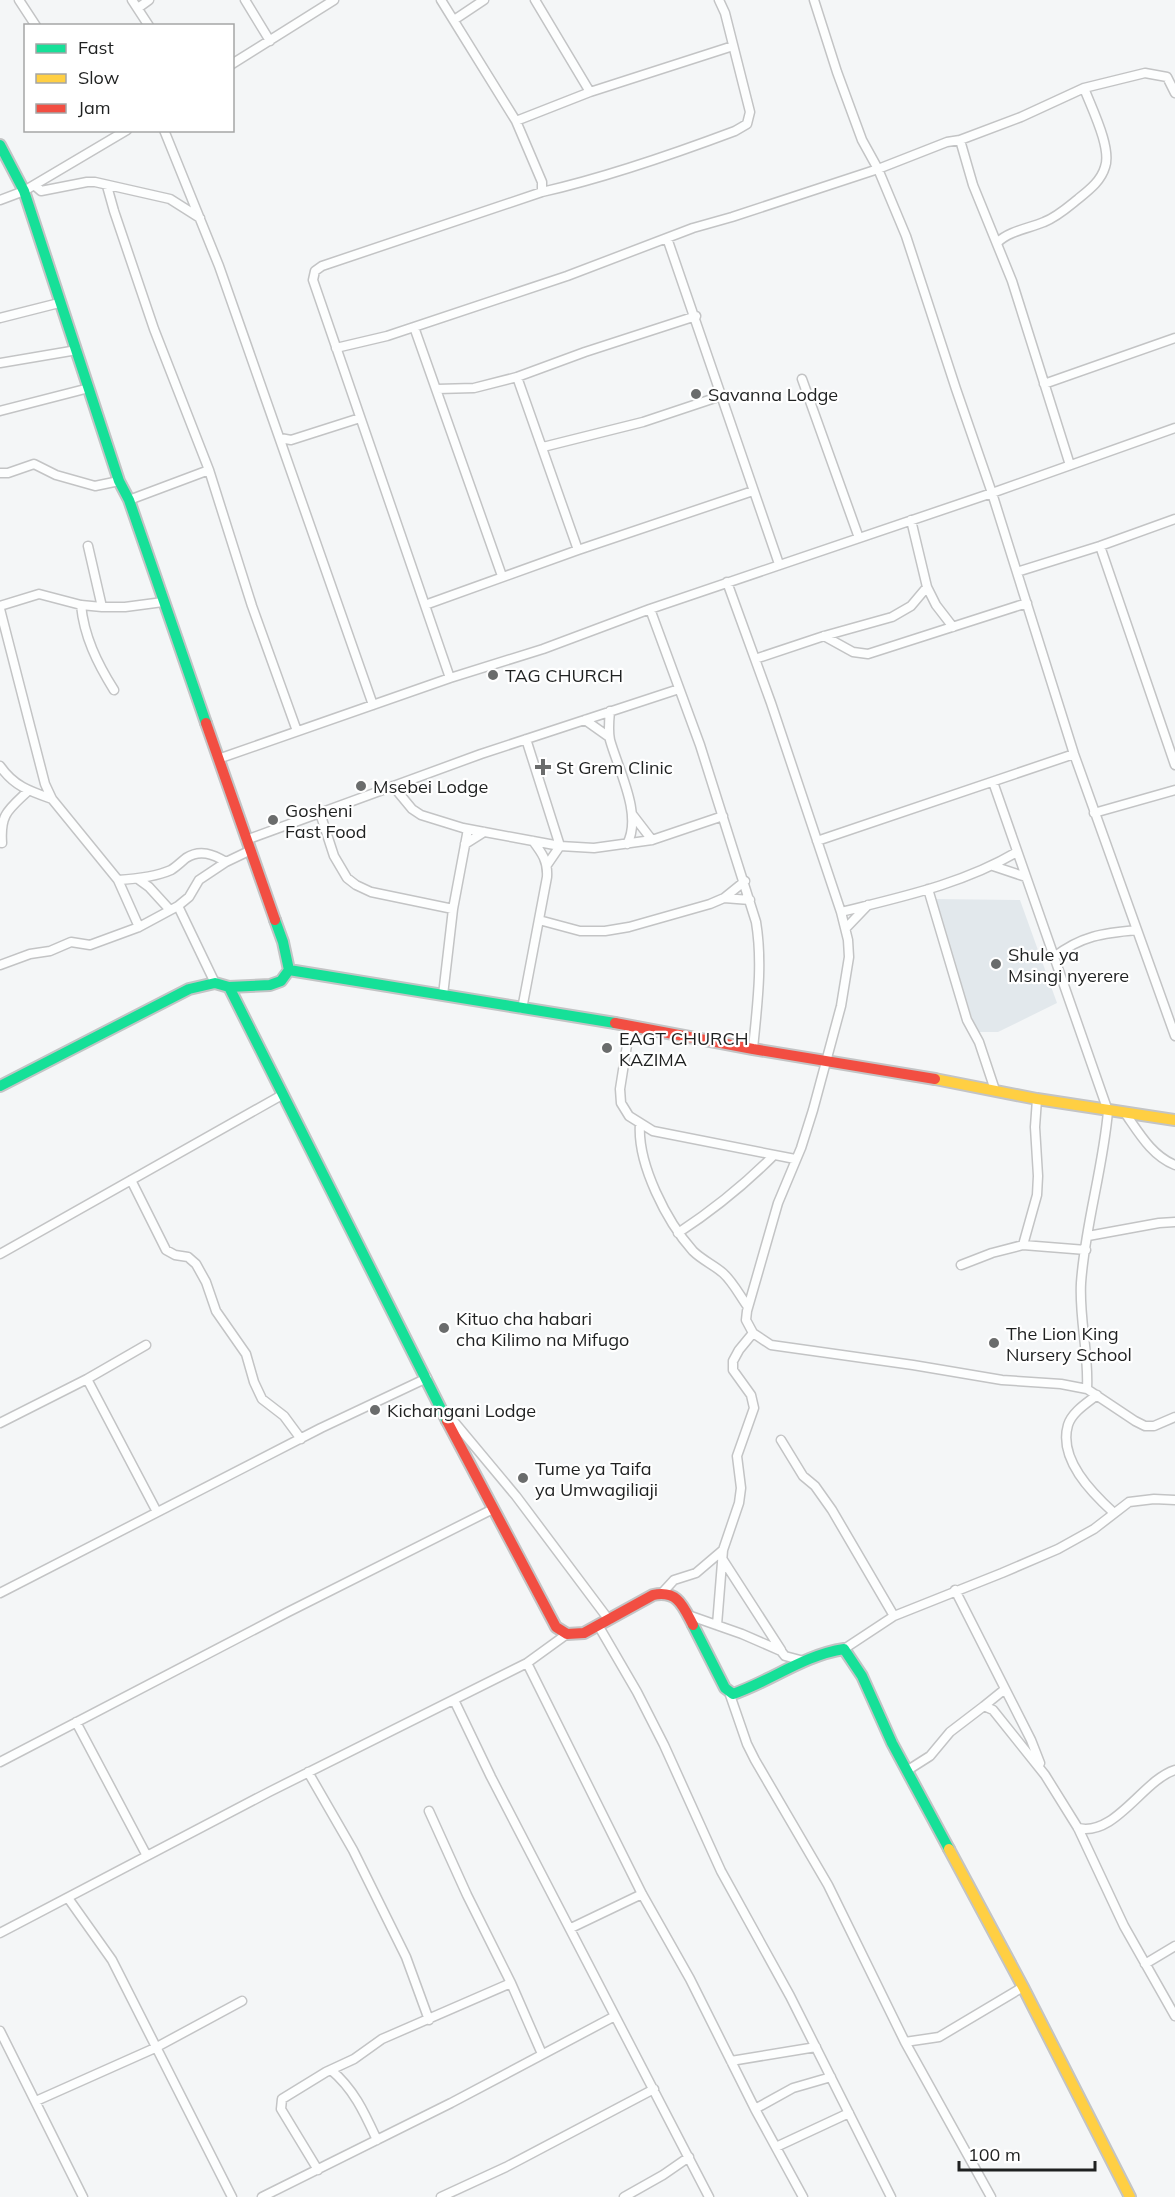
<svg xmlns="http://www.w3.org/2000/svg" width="1175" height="2197" font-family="Mulish,sans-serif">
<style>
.built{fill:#e2e8ec}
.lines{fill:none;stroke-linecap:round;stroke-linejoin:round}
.street-casing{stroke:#c3c4c5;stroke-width:11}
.fast-casing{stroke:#c3c4c5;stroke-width:14}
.slow-casing{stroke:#c3c4c5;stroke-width:14}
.jam-casing{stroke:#c3c4c5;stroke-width:14}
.street{stroke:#fdfefe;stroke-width:8}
.fast{stroke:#16e098;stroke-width:10}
.slow{stroke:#ffcf43;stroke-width:10}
.jam{stroke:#f24e42;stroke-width:10}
.poi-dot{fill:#6a6c6c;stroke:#fff;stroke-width:2}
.labels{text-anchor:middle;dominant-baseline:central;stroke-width:4.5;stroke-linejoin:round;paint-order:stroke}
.poi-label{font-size:18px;fill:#1f2121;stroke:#fff;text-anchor:start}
</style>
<rect width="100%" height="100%" fill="#f4f6f7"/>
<path class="built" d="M934 899 1020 900 1057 1003 998 1032H977L947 946Z"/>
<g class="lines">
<g class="street-casing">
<path id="street" d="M19 0 36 26
M132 0 149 26
M245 0 270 41
M441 0 516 121 542 182V192L322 266 315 271 313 280 450 678
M535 0 590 92
M814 0 837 72 862 140 878 169 906 236 956 389 992 493 1074 754 1175 1036
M138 8 149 0
M454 20 484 0
M232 64 334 0
M516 121 590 92 733 46
M164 130 219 266 373 705
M960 140 973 185 1012 281 1070 465
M34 185 41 191 87 182H95L170 199 200 218
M107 186 114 211 154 329 209 470 252 606 297 731
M542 192C608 177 671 155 735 131L747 124 750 112 725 13 719 0
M0 200 24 191 127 130
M667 238 779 564
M998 242C1009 231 1030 228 1044 222 1057 217 1068 207 1078 199 1089 190 1101 181 1105 167 1112 148 1091 107 1084 88
M0 318 59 303
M414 327 502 576
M336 348 387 336 567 276 693 228 732 217 878 169 947 142 960 140 1021 117 1084 88 1145 73 1167 77 1175 93
M0 363 77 350
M517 377 578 550
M802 379 859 538
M1044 384 1175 338
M437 389 474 388 517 377 585 352 696 316
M0 411 89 388
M280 438 291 440 360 418
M543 447 643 422 721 396
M0 473H8L34 464 56 475 95 486 119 481
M129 500 209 470
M911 520 927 587 936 605 953 627
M88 546 102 607
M1100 546 1175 765
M1017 572 1100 546 1175 519
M727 582 771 703 841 912 848 940 849 957 841 1006 813 1110 801 1148 778 1203 747 1311 746 1320 753 1333 771 1345 913 1365 1002 1380 1061 1384 1087 1389 1135 1421 1145 1426H1154L1175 1417
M81 605C84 636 97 663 114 690
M425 605 578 550 753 491
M0 606 39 594 81 605 102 607H125L163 602
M0 609 45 784 52 799 118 880 139 927
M650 609 700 745 756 922C763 964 757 1006 753 1049
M824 636 853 652 868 654 1027 603
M755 659 824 636 892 617 911 606 927 587
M610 711C609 721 608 731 610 740 618 769 643 815 627 844
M585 720 609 737
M526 739 560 846 547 865
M218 759 450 678 543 649 650 609 992 493 1175 428
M0 766C14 786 29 791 52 799
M993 782 1108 1111C1103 1169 1085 1225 1081 1283 1079 1319 1089 1353 1087 1389
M393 786 412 809 421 815 463 828 560 846 594 848 652 840 723 816
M320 813 334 856 347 878 356 885 371 892 453 909
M1094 813 1175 790
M632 814 652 840
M246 840 481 754 679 689
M817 841 1074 754
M2 843C0 814 8 810 28 791
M465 844 484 832
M993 866 1026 877
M138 879 149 887 170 910
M118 880C135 879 155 877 171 870 176 867 181 862 186 858 200 849 213 854 226 862
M928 889 967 1020 979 1042 995 1090
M724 898 750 900
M178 906 215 983
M841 912C901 897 963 884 1017 852
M539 920 580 931H605L629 927 710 904 724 898 745 881
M846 928 868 905
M1054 957C1081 936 1103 933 1137 930
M0 965 30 954 50 951 71 942 90 945 139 927 178 906 189 897 199 880 226 862 249 851
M443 995 453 909 468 829
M522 1009 547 877C548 861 542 853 533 841
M630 1026 620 1089 621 1103 629 1116 653 1131 795 1159
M1125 1113C1139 1133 1152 1156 1175 1165
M640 1124C637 1164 667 1222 693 1251 702 1260 714 1265 723 1273 733 1282 740 1296 748 1307
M131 1180 166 1250 175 1255 188 1257 196 1264 206 1282 216 1311 246 1354 254 1382 262 1399 284 1416 301 1439
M678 1233C713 1210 744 1185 773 1156
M1088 1236 1159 1223 1175 1222
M1023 1245 1037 1195 1038 1176 1035 1127 1037 1099
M0 1254 282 1095
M961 1265 992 1253 1023 1245 1086 1250
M87 1379 157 1512
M1097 1395C1087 1403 1072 1412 1068 1425 1058 1459 1092 1493 1114 1513
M446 1412 516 1496 609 1620
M0 1423 87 1379 146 1345
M781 1440 803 1476 815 1486 832 1510 894 1616
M723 1560 781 1650
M955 1590 1031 1740 1040 1763
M0 1593 321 1428 427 1378
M662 1593 674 1580 696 1573 723 1550
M688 1615 742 1634 781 1651 785 1656 804 1661
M598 1625 637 1692 664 1745 721 1871 790 1996 891 2197
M717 1625 723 1550 739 1503 741 1488 737 1456 754 1408 751 1395 733 1370V1361L739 1350 753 1333
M844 1649 894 1616 1002 1573 1058 1549 1094 1529 1129 1502 1154 1499 1175 1500
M527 1663 642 1894 690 1979 755 2109 803 2197
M729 1692 747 1744 755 1760 828 1885 905 2042 991 2197
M454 1700 491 1777 709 2197
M984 1706 1005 1689
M76 1722 147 1856
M0 1762 288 1612 493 1509
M908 1770 930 1756 950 1732 984 1706 993 1710 1045 1775 1078 1828 1124 1926 1175 2016
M308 1772 353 1850 406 1957 429 2020
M429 1811 467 1895 511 1983 542 2054
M1078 1828C1115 1837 1143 1780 1175 1770
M68 1898 112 1960 232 2197
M571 1928 642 1894
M0 1933 269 1792 527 1663 567 1634
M1145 1964 1175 1946
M0 2031 83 2197
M905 2042 939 2037 1023 1987
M731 2061 816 2047
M331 2070C354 2089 365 2114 377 2140
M36 2101 155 2048 242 2001
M755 2109 793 2088 831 2077
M776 2147 849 2113
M318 2170 281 2109 282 2099 326 2072 354 2059 382 2039 511 1983
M262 2197 451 2103 615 2016
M441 2197 506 2167 654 2089
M624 2197 663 2175 689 2157"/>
</g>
<g class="fast-casing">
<path id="fast" d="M0 145 24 191 119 481 129 500 206 723
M289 970 615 1023
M229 987 447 1421
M0 1086 189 989 215 983 229 987 270 985 281 981 289 970 283 942 275 920
M693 1625 725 1688 733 1694C771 1681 804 1655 844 1649L862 1676 892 1743 949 1849"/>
</g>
<g class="slow-casing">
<path id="slow" d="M935 1079 1037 1099 1175 1120
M949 1849 1023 1987 1130 2197"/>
</g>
<g class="jam-casing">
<path id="jam" d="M206 723 275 920
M615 1023 753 1049 935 1079
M447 1421 556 1627 567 1634 584 1633 653 1595C678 1590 683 1606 693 1625"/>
</g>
<use href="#street" class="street"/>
<use href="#fast" class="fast"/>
<use href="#slow" class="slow"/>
<use href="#jam" class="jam"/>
</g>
<g class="poi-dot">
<circle cx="696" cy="394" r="6"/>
<circle cx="493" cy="675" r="6"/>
<path d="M540 758h6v6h6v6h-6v6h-6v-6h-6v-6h6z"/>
<circle cx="361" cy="786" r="6"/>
<circle cx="273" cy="820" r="6"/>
<circle cx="996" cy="964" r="6"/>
<circle cx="607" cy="1048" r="6"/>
<circle cx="444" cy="1328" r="6"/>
<circle cx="994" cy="1343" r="6"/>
<circle cx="375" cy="1410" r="6"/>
<circle cx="523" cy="1478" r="6"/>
</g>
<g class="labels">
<g class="poi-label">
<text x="708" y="394">Savanna Lodge</text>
<text x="505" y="675">TAG CHURCH</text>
<text x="556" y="767">St Grem Clinic</text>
<text x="373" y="786">Msebei Lodge</text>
<text x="285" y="810">Gosheni<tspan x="285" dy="21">Fast Food</tspan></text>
<text x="1008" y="954">Shule ya<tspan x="1008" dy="21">Msingi nyerere</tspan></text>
<text x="619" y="1038">EAGT CHURCH<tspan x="619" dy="21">KAZIMA</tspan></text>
<text x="456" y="1318">Kituo cha habari<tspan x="456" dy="21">cha Kilimo na Mifugo</tspan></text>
<text x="1006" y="1333">The Lion King<tspan x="1006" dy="21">Nursery School</tspan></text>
<text x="387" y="1410">Kichangani Lodge</text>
<text x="535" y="1468">Tume ya Taifa<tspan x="535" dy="21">ya Umwagiliaji</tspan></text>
</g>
</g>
<rect x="24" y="24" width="210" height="108" fill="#ffffff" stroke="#a5a6a6" stroke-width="1.5"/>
<rect x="36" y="44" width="30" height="9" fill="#16e098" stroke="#a5a6a6" stroke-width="1.5"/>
<text x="78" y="54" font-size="18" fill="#1f2121">Fast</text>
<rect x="36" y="74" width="30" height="9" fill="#ffcf43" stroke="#a5a6a6" stroke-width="1.5"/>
<text x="78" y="84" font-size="18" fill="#1f2121">Slow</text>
<rect x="36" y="104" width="30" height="9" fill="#f24e42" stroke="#a5a6a6" stroke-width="1.5"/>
<text x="78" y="114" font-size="18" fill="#1f2121">Jam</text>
<path d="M959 2161v9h136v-9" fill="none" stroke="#1f2121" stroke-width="3"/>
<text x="968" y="2161" font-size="18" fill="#1f2121" stroke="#ffffff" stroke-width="4.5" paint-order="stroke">100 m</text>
</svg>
